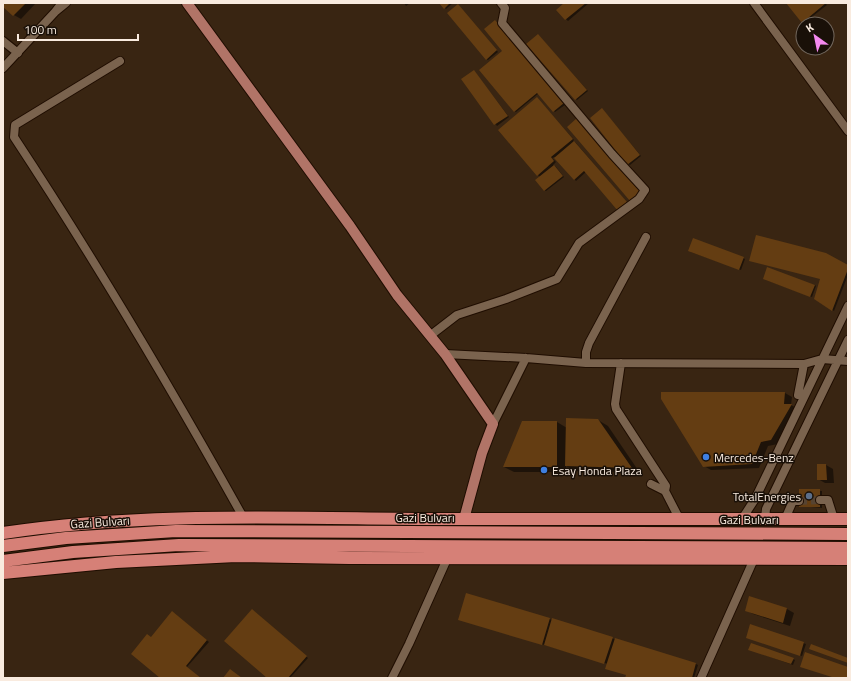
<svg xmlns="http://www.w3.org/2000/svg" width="851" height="681" font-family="'Titillium Web',sans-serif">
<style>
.shadow{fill:#0007}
.building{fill:#643d12}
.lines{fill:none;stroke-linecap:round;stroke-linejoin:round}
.minor-tunnel{stroke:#564331;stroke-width:8;stroke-dasharray:8 4;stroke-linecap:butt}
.minor-casing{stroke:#1f0d00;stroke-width:10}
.major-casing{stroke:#1f0d00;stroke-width:12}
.highway-casing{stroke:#1f0d00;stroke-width:14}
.minor{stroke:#7a634e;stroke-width:8}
.major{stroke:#b17467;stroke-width:10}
.highway{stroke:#d68077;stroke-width:12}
.shop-dot{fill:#3f7fe0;stroke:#191008;stroke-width:1.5}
.service-dot{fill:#5c6f8a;stroke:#191008;stroke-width:1.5}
.labels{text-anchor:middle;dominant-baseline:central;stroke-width:3;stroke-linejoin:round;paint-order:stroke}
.poi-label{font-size:12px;fill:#f9ebdf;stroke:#191008;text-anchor:start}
.street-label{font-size:12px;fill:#f9ebdf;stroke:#191008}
</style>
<rect width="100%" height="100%" fill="#392512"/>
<path class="shadow" d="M3 3H36L21 19 14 15 3 5Z
M404 3H410L406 6Z
M440 3H453L446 9Z
M565 3H589L568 21 557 10Z
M787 3H825L827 5 804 23Z
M458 5 498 52 488 60 486 59Z
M495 22 565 105 555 112 539 93 516 112 514 111 503 51Z
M538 35 588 91 577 100 576 99Z
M474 71 509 117 497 126 463 79Z
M537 98 574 140 573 141 576 143 628 204 620 211 586 172 576 181 555 157 552 158 556 162 553 165 556 167 564 177 546 191 544 190 540 177 538 175Z
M602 109 641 156 630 165 628 164Z
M691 252 743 258 745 259 741 270Z
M848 266V275L834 311 815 299 821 279Z
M766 280 815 285 816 286 812 297Z
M785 393 792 397 791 405 798 409 778 444 768 446 759 468 711 470 704 466Z
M598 420 608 426 640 473 575 471 566 466V472H514L504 467 557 422 567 428Z
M818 465H826L833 469 834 483H825L818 479Z
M800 490 822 491V508L800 506Z
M750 598 787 609 794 613 790 626 753 614 746 610Z
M254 611 308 658 290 678H268Z
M174 613 209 642 187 667 200 678H162L152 638Z
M549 619 696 664 698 665 694 678H626L627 675 608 664 461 620Z
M751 625 806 644 802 656 749 638Z
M751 650 793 659 795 660 793 665Z"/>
<path class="building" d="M3 3H26L13 16 3 7Z
M439 3H450L444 9Z
M564 3H586L565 20 556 10Z
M786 3H826L802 23Z
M458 4 497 50 486 60 447 13Z
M495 20 564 103 553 112 537 93 514 112 479 70 502 51 484 29Z
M538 34 587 90 575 100 526 44Z
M474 70 508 116 494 125 461 79Z
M537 97 573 139 551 157 554 161 537 176 498 130Z
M602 108 640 155 627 165 590 118Z
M577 118 611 159 641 191 630 201 567 127Z
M574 141 627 202 618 211 584 171 574 180 554 158Z
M554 165 563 176 544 191 535 180Z
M756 235 826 253 848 265V269L832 311 814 299 820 279 749 261Z
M693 238 744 257 739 270 688 251Z
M767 267 815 285 810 297 763 279Z
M661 392H785L784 404H792L771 440 761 442 752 464 703 467 661 399Z
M566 418 598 419 632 468 565 466Z
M522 421H557V467H503Z
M817 464H826L827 480H817Z
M799 489H820V507H799Z
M466 593 550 618 542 645 458 620Z
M749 596 787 608 783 623 745 611Z
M252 609 307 656 288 678H267L224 641Z
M172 611 207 640 186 666 201 678H160L131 654 147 634 151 637Z
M552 618 613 637 604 664 544 645Z
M750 624 804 642 800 656 746 638Z
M615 638 696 663 692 678H625L626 675 605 669Z
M751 643 794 658 791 664 748 650Z
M811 644 848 658V663L809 649Z
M805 652 848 667V678H835L800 667Z
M230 669 242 678H223Z"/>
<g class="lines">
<path class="minor-tunnel" d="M799 501 820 500"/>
<g class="minor-casing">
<path id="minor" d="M62 3 55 12 66 3
M754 3 848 131
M3 41 18 53
M120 61 15 125 14 137C95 260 171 388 243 517
M3 68 55 12
M431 335 457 315 506 299 557 279 579 243 639 199 645 190 612 154 502 23 505 8 501 3
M445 354 526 358 586 363 804 364 822 359 848 361
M586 363V352L589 343 646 237
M621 363 615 404 616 409 666 486 665 491
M798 395 804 364
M493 424 526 358
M651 484 665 491 680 520
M820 500H828L834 519
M742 519 755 499 848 306
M765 519 766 509 848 340
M785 519 793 501H799
M392 678 409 644 447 559V554
M701 678 754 559"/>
</g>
<g class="major-casing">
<path id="major" d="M187 3 350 226 397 295 445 354 493 424 482 453 464 519"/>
</g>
<g class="highway-casing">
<path id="highway" d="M3 533C142 512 283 518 423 519 565 520 706 518 848 519
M3 546 66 538 176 531 848 534
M3 561 73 552 179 545 848 548
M3 573 116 562 236 556 349 558 848 559"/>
</g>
<use href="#minor" class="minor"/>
<use href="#major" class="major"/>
<use href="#highway" class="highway"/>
</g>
<g class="shop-dot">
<circle cx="706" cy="457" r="4"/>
<circle cx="544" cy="470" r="4"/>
</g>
<circle class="service-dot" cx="809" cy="496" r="4"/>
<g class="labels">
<g class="poi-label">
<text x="714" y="457">Mercedes-Benz</text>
<text x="552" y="470">Esay Honda Plaza</text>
<text x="801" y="496" text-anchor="end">TotalEnergies</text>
</g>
<g class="street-label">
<text x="425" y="517">Gazi Bulvarı</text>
<text x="749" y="519">Gazi Bulvarı</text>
<text transform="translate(100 522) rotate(-4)">Gazi Bulvarı</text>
</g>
</g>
<rect width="851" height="681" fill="none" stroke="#f9ebdf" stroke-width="8"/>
<g transform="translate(815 36) rotate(327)"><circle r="19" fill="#191008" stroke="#73685e"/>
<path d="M0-3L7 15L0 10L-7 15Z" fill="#f489ef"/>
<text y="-6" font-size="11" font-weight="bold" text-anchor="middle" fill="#f9ebdf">K</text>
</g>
<path d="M18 34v6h120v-6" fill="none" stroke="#f9ebdf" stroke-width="2"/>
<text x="24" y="34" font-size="12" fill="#f9ebdf" stroke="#191008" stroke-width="3" paint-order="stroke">100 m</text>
</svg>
